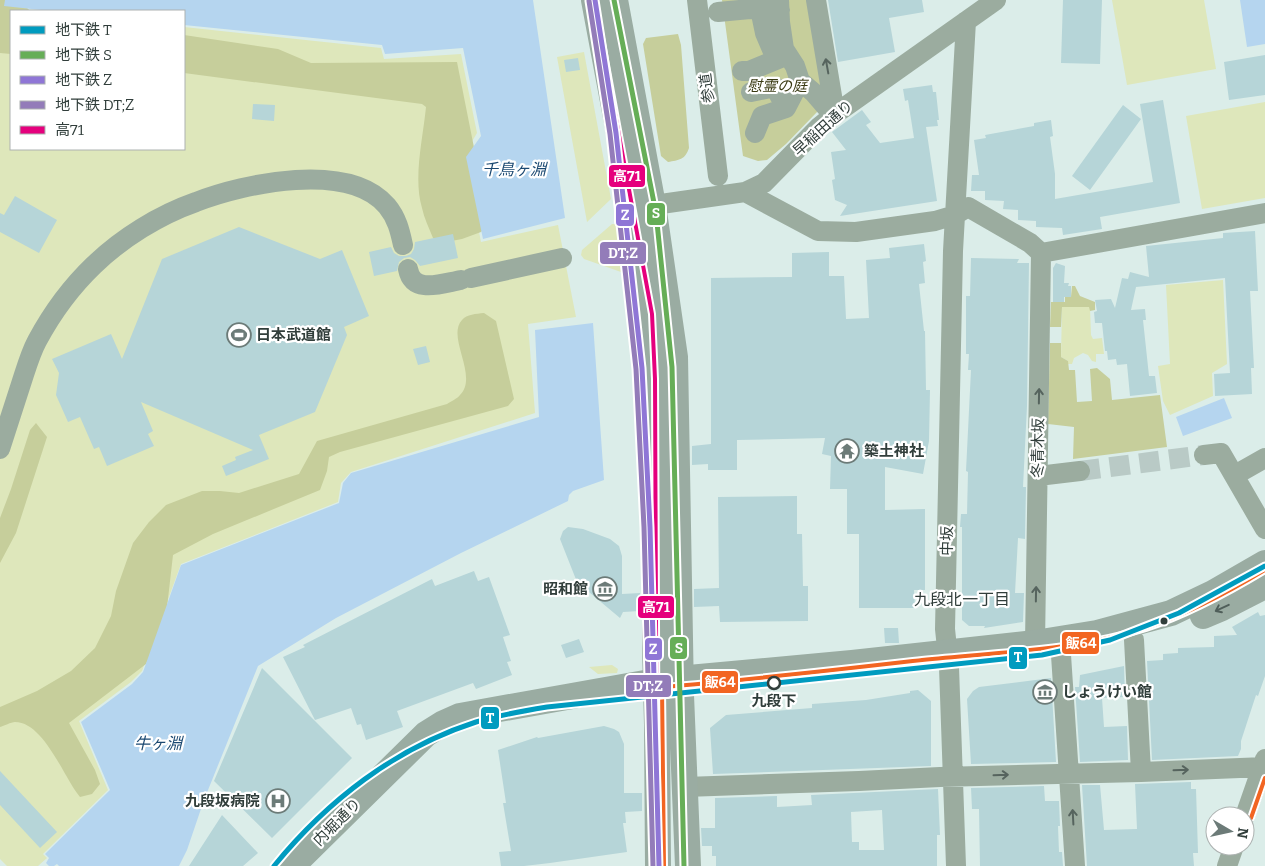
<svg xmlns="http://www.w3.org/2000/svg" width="1265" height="866" font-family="Bitter,'Noto Sans JP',serif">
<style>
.green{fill:#dee7bb}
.forest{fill:#c6ce9b}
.water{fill:#b5d5ef}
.building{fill:#b6d5d8;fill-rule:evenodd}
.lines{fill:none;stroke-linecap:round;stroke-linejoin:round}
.minor-tunnel{stroke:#b9cac6;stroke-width:20;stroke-dasharray:20 10;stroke-linecap:butt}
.minor{stroke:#9bac9f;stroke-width:20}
.major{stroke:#9aaca2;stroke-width:26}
.bus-1-casing{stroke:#fff;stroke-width:8}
.bus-2-casing{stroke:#fff;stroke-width:8}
.bus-1{stroke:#e5007d;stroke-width:4}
.bus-2{stroke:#f26522;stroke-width:4}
.metro-1-casing{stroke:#fff;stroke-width:9}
.metro-2-casing{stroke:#fff;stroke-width:9}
.metro-3-casing{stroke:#fff;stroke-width:9}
.metro-4-casing{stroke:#fff;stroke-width:9}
.metro-1{stroke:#009bbf;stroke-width:5}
.metro-2{stroke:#66ae57;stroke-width:5}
.metro-3{stroke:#8f76d6;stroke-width:5}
.metro-4{stroke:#937cb9;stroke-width:5}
.oneway{stroke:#56645e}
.oneway2{stroke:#505f5a}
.bus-dot{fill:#313e3b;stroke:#fff;stroke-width:2}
.stop-dot{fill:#fff;stroke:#313e3b;stroke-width:2.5}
.labels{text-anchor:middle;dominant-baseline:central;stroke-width:4.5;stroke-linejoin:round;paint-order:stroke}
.park-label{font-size:15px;font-style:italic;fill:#393912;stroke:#fff}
.street-label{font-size:15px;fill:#313e3b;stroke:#fff}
.poi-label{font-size:15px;font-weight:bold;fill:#313e3b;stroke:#fff;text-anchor:start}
.stop-label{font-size:15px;font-weight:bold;fill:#313e3b;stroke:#fff}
.water-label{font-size:16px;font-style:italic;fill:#1a4871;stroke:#fff}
.neighbourhood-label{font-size:16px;fill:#313e3b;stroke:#fff}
.line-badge{stroke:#fff;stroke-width:2}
.badge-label{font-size:14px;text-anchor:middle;font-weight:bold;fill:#fff}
</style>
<rect width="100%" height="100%" fill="#dbede9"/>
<path class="green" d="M0 0 3 8 37 11H11V149H184V27L381 48 384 59 461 54 477 133 464 155 481 242 558 225 576 317 528 324 535 413 351 472 341 483 338 502 181 564 142 671 131 682 79 721 108 790 43 854 47 858 38 866H7L0 859Z
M1112 0H1204L1216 69 1127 85Z
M584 52 611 199 587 222 557 57Z
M1265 102V198L1202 209 1186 116Z
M612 224H616L618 227 625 265 624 270 621 272 584 259 581 255 582 250Z
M1223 280 1227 364 1212 373 1213 396 1170 415 1163 401 1158 366 1170 364 1166 285Z
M1062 307H1090L1091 335 1093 339 1102 338 1104 354H1096V362L1092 361 1088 355 1083 353 1074 358 1072 364H1068V361L1061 357Z
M612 665 618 669 617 673 598 674 589 667Z"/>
<path class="forest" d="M0 0H20L30 11H11V54L0 53Z
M722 0H807L823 94 818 111 786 144 767 160 758 161 743 156Z
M678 34 681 45 689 148C685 160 679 160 668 162L661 156 643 44 646 38Z
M184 35 278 49 311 63 457 62 489 223 481 232 462 239 446 242 433 238C429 228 424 218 422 208 413 178 423 138 426 107L422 104 184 73Z
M1072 286H1075L1080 296 1095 302V310L1090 311 1089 307H1062L1061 327H1050L1051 302H1065V297H1071Z
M484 313 496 321 514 399 508 406 340 452 329 457 327 471 320 490 213 534 173 555 165 625 146 664 69 723 95 770 100 784 92 794 80 797C64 778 44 722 15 722 11 722 4 726 0 727V707L37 691 71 671 95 648 111 616 116 591 133 543 149 522 166 505 202 491H220L239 493 299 474 317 441 447 404C451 401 457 399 460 395 479 376 446 337 462 320 467 314 476 314 484 313Z
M1050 343H1061V357L1068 361 1069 370H1075L1077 402 1092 401 1090 369 1097 368 1110 379 1112 400 1160 395 1167 447 1073 459 1074 427 1048 424Z
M36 423 47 437 16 533 0 563V518L11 489 30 430Z"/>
<path class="water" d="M5 0H533L565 218 483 239 466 157 481 136 463 48 385 54 382 45 184 25V11H50L4 6Z
M1240 0H1265V44L1247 47Z
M593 323 604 480 573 491 569 495 568 501 461 553 336 618 258 666 204 800 187 850 179 866H59L57 864 54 866H49L46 863 49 858 45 854 110 790 81 722 132 684 143 672 181 565 339 503 343 483 351 473 539 417 535 330Z
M1224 398 1232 418 1183 436 1176 417Z"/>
<path class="building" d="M828 0H922L924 12 889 18 895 52 838 62Z
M1063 0H1102L1100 64 1061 63Z
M1265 55V95L1229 100 1224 62Z
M578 58 580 70 566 72 564 60Z
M932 85 933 92H936L939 120H937L938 126 926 127 937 201 840 216 847 205 835 200 832 180 835 179 831 152 846 150 832 132 862 110 871 122 866 125 880 143 914 138 908 100 905 101 903 89Z
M1163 100 1180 203 1100 217 1102 229 1063 235 1062 228 1036 227V221L1018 220V210L1003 209 1004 201 985 200V191H971L972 175H979L974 140 986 138 985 135 1034 126V123L1051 120 1053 136 1050 137 1055 174V199L1153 182 1140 104Z
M253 104 275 105 274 121 252 119Z
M1123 105 1141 119 1090 190 1072 176Z
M15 196 57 220 39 253 0 232V213L4 215Z
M239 227 320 259 342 250 369 316 344 327 347 335 315 412 259 435 269 459 226 476 222 466 236 460 235 457 253 450 141 402 153 431 148 434 154 446 107 466 99 447 94 449 80 417 68 422 56 395 59 373 52 359 111 334 122 359 162 259Z
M1255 231 1258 291H1250L1254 368H1251L1252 394 1215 396 1214 374 1230 373 1225 278 1136 287 1131 310 1145 309 1146 320H1143L1149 376H1155L1157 393 1130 396 1127 364 1117 365 1116 359 1108 360 1107 351H1105L1102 323H1095L1094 312 1097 311 1095 300 1111 299 1115 308 1122 278 1128 279 1130 272 1149 277 1146 246 1223 238V233Z
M453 234 458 258 420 266 415 260 410 257 404 258 399 262 397 271 374 276 369 252 391 247 394 253 399 256H406L411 254 414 249 415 242Z
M924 244 926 261 923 262 925 283 919 284 924 331H925L926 390H930L929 441 923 474 885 467V510L925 509V590H914L915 608H859V534H847V489H830L831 456 822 454 825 438 737 440V470H708V464L692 465V446L711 444V278L792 277V253L829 252V276H844L846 319 869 318 866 260 890 258 889 248Z
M971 258 1019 259 1017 263H1029L1027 406 1023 487H1026L1025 539 1018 538 1015 593H1024L1023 622 984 628 985 626H969L962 620V527H960L961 514H967L968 472 966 471 971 370H968L969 354H966V296H970Z
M1056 263 1065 266 1064 283H1069L1068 286H1071V297H1064V302H1053V268Z
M426 346 430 362 418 365 413 349Z
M797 496V534H802L803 586H808V621L720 622 719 606 694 607V589L719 588 718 497Z
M568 527 583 529 610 539 619 546 622 556V594L640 593V611L623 612 620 618 577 582 560 539 563 531Z
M474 571 478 581 489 577 510 635 503 637 511 661 507 662 512 675 476 689 473 683 397 711 403 727 366 740 361 724 357 725 351 708 315 720 283 657 305 647 303 645 432 579 435 586Z
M1258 612 1260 616 1265 615V676L1258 696 1256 695 1241 741V749L1238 756 1152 760 1147 661 1163 660V654L1178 653V648L1214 647V636L1237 635 1232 627Z
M884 628H898L899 643H885Z
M579 639 584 652 566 658 561 645Z
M1124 666 1125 697 1102 698 1104 727 1127 726 1128 760 1080 762 1075 687H1079L1080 675Z
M262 668 352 758 272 838 214 781Z
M1051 678 1056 762 971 764 967 699 973 691 979 687Z
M918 690 931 701V766L713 774 710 728 726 715 812 708V704L866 700 910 693V691Z
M604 726 614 729 619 732 624 744V793H642V811L625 812 626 823H623L627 852 550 863 524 866H501L499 852 511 851 503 803H506L498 750 537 737 538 738Z
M0 771 57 832 40 848 0 805Z
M1191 782V789H1196L1198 853H1193L1194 866H1087L1082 785H1100L1104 830 1137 829 1135 784Z
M1044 786 1045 801H1059L1060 826H1058L1059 852H1062L1063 866H980L979 809H972L971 788Z
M938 789 940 835H937V866H716V856H712V846H702L701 828H715V798L777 796V807L812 805 811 795ZM882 810 884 850H859V842H852L851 812Z
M222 815 258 853 243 866H189Z"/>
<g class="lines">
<path class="minor-tunnel" d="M1080 471 1204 455"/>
<path class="minor" d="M697 0 718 176
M779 0 780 22 784 49 795 66 800 81
M816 0 835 114
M760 9 765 33 776 59
M718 12 750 9 780 10
M742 71H749L788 55
M751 92 775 87 786 108
M755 133 762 116 786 108 800 81 814 93 833 115
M745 192 818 231 856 232 935 221 955 215 968 207 1030 243 1041 253 1265 213
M640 207 745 192 764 183 819 127 835 114 996 0
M408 269C413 295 443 283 461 280
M471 278 562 258
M0 449C7 427 14 405 21 384 26 369 30 354 37 341 52 313 71 287 94 265 122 238 159 215 196 202 245 183 349 161 387 206 397 218 400 231 403 245
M1204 455 1221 453 1265 529
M1235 475 1265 458
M1038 476 1080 471
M1134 640 1141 772
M1035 643 1041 253
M1061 655 1075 866
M685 787 859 781 940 777 1141 772 1265 767
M1245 816 1265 759
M956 866 949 667 945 629 953 251 966 21
M1227 866 1234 846"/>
<path class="major" d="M594 0 644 266 652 314 655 379V648L657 725 658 866
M615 0 653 205 675 357 681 695 688 866
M1203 616 1222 608 1265 586
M292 866 426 734 442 724 460 716 656 681 852 663 1035 643 1097 633 1171 613 1213 593 1265 563"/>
<g class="bus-1-casing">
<path id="bus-1" d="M594 0 652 314 655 379 657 861"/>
</g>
<g class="bus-2-casing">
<path id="bus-2" d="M1251 818 1265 778
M664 866 662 687C749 680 835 670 922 660 996 652 1074 651 1146 628 1188 614 1227 593 1265 570"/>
</g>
<use href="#bus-1" class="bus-1"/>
<use href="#bus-2" class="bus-2"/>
<g class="metro-1-casing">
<path id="metro-1" d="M274 866C327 801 395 748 476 722 499 715 523 711 547 707L1042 655 1110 640 1179 613 1265 566"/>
</g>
<g class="metro-2-casing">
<path id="metro-2" d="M614 0 656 213 672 367 684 866"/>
</g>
<g class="metro-3-casing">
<path id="metro-3" d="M595 0 616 133 642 368 650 527 659 866"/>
</g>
<g class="metro-4-casing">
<path id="metro-4" d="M589 1 610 134 636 369 644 527 653 866"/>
</g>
<use href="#metro-1" class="metro-1"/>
<use href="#metro-2" class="metro-2"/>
<use href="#metro-3" class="metro-3"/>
<use href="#metro-4" class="metro-4"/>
</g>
<defs><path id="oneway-shaft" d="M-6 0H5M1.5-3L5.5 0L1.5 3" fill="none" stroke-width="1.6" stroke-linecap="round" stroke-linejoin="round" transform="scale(1.25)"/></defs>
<g class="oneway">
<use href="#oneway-shaft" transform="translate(827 66) rotate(-100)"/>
<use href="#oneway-shaft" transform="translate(1039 396) rotate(-89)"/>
<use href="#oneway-shaft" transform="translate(1036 594) rotate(-89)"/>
<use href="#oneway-shaft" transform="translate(1181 770) rotate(-2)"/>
<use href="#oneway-shaft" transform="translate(1001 775) rotate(-2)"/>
<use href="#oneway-shaft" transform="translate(1073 817) rotate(-93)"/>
</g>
<use class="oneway2" href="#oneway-shaft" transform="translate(1222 608) rotate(155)"/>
<defs>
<g id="stadium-ring" transform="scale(1.25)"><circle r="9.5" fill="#fff" stroke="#6c7b78" stroke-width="1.5"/><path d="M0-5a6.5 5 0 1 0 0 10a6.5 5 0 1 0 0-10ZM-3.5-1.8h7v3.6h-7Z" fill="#6c7b78"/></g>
<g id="temple-ring" transform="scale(1.25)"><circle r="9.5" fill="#fff" stroke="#6c7b78" stroke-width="1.5"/><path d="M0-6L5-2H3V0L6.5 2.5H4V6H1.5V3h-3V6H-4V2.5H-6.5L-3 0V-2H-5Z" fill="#6c7b78"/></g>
<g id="museum-ring" transform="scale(1.25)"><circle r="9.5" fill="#fff" stroke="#6c7b78" stroke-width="1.5"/><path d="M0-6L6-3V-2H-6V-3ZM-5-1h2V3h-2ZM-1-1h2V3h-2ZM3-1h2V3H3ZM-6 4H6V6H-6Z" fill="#6c7b78"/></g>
<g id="hospital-ring" transform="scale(1.25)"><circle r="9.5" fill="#fff" stroke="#6c7b78" stroke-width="1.5"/><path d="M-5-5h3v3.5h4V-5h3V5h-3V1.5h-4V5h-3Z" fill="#6c7b78"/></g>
</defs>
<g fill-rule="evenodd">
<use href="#stadium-ring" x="239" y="335"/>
<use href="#temple-ring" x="847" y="451"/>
<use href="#museum-ring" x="605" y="589"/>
<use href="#museum-ring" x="1045" y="692"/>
<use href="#hospital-ring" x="278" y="801"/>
</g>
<circle class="bus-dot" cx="1164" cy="621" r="4.5"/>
<circle class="stop-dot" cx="774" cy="683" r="6"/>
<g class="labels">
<g class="park-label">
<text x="777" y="86">慰霊の庭</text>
</g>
<g class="street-label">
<text transform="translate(707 88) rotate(-97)">参道</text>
<text transform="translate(823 128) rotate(-42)">早稲田通り</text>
<text transform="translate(1038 448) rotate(-89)">冬青木坂</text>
<text transform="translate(947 541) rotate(-89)">中坂</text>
<text transform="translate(337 822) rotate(-45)">内堀通り</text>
</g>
<g class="poi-label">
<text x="256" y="335">日本武道館</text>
<text x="864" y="451">築土神社</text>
<text x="588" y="589" text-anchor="end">昭和館</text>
<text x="1062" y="692">しょうけい館</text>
<text x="260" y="801" text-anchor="end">九段坂病院</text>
</g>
<g class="stop-label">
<text x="774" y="701">九段下</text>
</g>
<g class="water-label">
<text x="514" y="169">千鳥ヶ淵</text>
<text x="158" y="743">牛ヶ淵</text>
</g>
<g class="neighbourhood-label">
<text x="962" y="599">九段北一丁目</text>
</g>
</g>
<g class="line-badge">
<rect x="608" y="164" width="38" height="24" rx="5" fill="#e5007d"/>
<rect x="646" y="202" width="20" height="24" rx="5" fill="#66ae57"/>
<rect x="615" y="203" width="20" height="24" rx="5" fill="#8f76d6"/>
<rect x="599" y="241" width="48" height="24" rx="5" fill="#937cb9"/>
<rect x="637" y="595" width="38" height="24" rx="5" fill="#e5007d"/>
<rect x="1061" y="631" width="39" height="24" rx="5" fill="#f26522"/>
<rect x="669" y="636" width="19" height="24" rx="5" fill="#66ae57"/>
<rect x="644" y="637" width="19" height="24" rx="5" fill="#8f76d6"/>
<rect x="1008" y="646" width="20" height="24" rx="5" fill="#009bbf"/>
<rect x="701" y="670" width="38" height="24" rx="5" fill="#f26522"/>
<rect x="625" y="674" width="47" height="24" rx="5" fill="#937cb9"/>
<rect x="480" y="706" width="20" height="24" rx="5" fill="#009bbf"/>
</g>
<g class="badge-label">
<text x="627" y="181">高71</text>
<text x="656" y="218">S</text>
<text x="625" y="220">Z</text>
<text x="623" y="258">DT;Z</text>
<text x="656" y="612">高71</text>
<text x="1081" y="648">飯64</text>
<text x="679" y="653">S</text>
<text x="653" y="654">Z</text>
<text x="1018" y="662">T</text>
<text x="720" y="687">飯64</text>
<text x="648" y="691">DT;Z</text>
<text x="490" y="723">T</text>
</g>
<rect x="10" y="10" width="175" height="140" fill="#ffffff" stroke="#adb2b1"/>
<rect x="20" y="26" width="25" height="8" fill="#009bbf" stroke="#adb2b1"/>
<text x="55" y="35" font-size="15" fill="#313e3b">地下鉄 T</text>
<rect x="20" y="51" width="25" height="8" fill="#66ae57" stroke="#adb2b1"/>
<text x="55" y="60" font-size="15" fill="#313e3b">地下鉄 S</text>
<rect x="20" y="76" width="25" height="8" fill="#8f76d6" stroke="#adb2b1"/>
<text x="55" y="85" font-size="15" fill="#313e3b">地下鉄 Z</text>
<rect x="20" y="101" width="25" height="8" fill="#937cb9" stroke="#adb2b1"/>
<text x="55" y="110" font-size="15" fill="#313e3b">地下鉄 DT;Z</text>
<rect x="20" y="126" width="25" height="8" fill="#e5007d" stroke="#adb2b1"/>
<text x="55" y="135" font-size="15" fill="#313e3b">高71</text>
<g transform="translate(1230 831) rotate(99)"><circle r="24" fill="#ffffff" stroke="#adb2b1"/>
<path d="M0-4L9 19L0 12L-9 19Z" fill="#6c7b78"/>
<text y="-8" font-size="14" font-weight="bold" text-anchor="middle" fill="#313e3b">N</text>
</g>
</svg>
